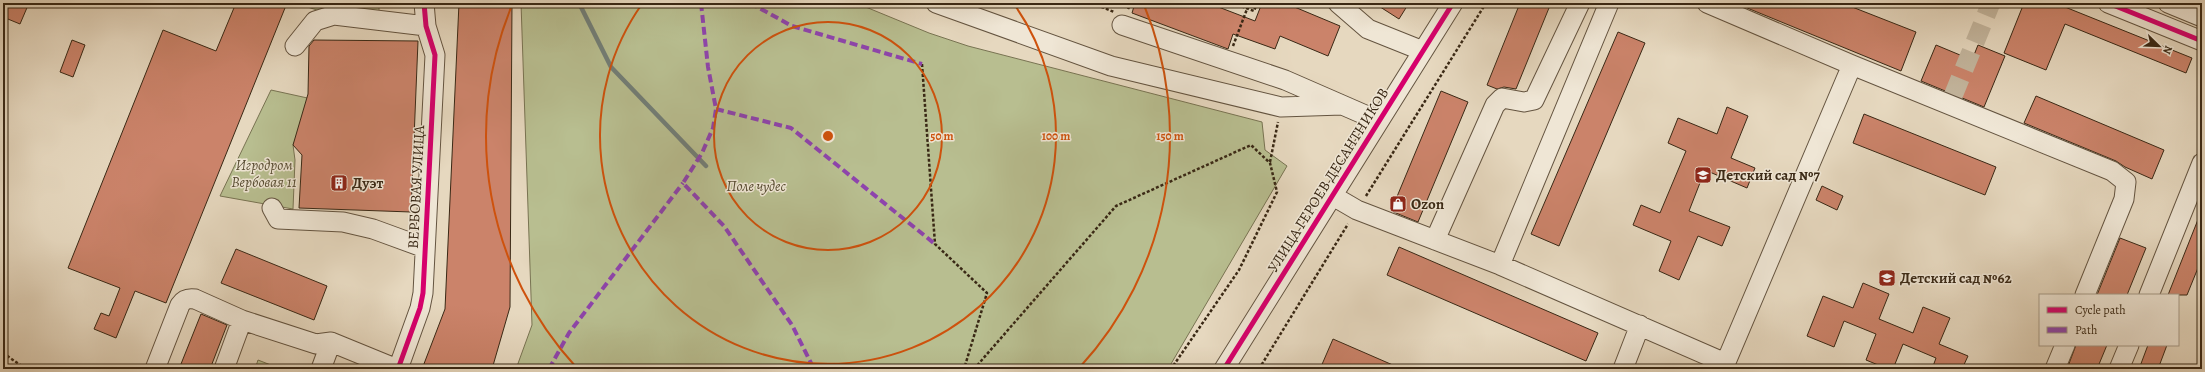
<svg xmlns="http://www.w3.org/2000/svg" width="2205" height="372" font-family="Alegreya,serif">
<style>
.green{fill:#b8be90;stroke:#787352}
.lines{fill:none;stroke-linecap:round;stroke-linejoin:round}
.stream{stroke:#727e77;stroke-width:4.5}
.building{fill:#cb836a;stroke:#392815}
.minor-tunnel{stroke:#c3b59d;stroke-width:19;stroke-dasharray:19 10;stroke-linecap:butt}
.minor-casing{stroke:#645440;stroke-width:21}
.path{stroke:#392815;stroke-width:2.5;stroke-dasharray:3 2;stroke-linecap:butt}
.minor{stroke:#efe6d5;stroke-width:19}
.quiet{stroke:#8e44ad;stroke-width:4;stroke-dasharray:8 4;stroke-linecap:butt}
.cycleway-casing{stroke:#efe6d5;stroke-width:8}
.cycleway{stroke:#d6006c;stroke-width:5}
.ring{fill:none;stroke:#ce520d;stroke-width:2}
.labels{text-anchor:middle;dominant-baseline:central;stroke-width:3;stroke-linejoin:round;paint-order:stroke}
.park-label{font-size:15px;font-style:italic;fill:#594e34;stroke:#efe6d5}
.poi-label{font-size:15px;font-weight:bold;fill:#392815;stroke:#efe6d5;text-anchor:start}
.street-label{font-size:15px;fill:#392815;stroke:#efe6d5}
.centre{fill:#ce520d;stroke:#efe6d5;stroke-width:2}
.ring-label{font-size:12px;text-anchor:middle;font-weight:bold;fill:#ce520d;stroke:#efe6d5;stroke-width:3;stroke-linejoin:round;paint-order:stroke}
</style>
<rect width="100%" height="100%" fill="#e6d8bf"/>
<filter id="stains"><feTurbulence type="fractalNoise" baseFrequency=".005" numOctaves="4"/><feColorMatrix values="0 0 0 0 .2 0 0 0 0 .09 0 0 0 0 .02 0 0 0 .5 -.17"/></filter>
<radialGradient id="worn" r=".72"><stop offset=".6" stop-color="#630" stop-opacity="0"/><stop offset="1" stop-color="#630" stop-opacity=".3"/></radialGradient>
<path class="green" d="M295 3H379V16L320 11Z
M521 3H856L929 33 968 46 1262 122 1265 150 1287 166 1168 369H516L532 325Z
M271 90 312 99 293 145 295 160 293 209 220 196Z
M258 360 281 369H255Z"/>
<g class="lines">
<path class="stream" d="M579 3 611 67 706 166"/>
</g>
<path class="building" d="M3 3H29L20 24 3 17Z
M236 3H287L166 303 135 291 116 338 94 329 101 313 109 316 120 288 68 268 163 30 216 51Z
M459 3H512L510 307 492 369H422L445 309Z
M1135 3H1208L1255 21 1262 3H1285L1340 26 1328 56 1280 36 1275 49 1233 34 1228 49 1132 13Z
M1374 3H1409L1399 19Z
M1520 3H1551L1516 89 1504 87 1497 89 1487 85Z
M1735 3H1842L1916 32 1901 71Z
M2024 3H2055L2192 58 2186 73 2065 24 2046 70 2004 53Z
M1618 32 1645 43 1559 246 1531 234Z
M72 40 85 45 73 77 60 72Z
M314 40 418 41 411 212 299 208 302 155 293 145 308 94 309 46Z
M1936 45 1972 60 1978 45 2005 56 1984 107 1921 81Z
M1441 91 1468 102 1418 222 1391 211Z
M2036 96 2164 150 2152 179 2125 167 2116 161 2024 123Z
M1727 107 1748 116 1731 158 1755 168 1747 188 1705 170 1689 211 1730 227 1722 246 1698 236 1679 280 1659 271 1671 241 1633 225 1641 205 1660 213 1686 151 1668 143 1678 118 1717 134Z
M1864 114 1996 167 1985 195 1853 143Z
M1822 186 1843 196 1837 210 1816 200Z
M2201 212 2202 258 2187 295H2168Z
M2120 238 2146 248 2127 295H2097Z
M1399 247 1598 333 1586 361 1387 275Z
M236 249 327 286 314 320 221 283Z
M1863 283 1889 294 1879 319 1913 333 1923 307 1950 318 1939 344 1968 356 1962 369H1932L1936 358 1903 344 1893 369H1888L1866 360 1876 334 1844 321 1834 347 1807 336 1823 296 1853 308Z
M201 314 227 325 210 369H179Z
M1333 339 1402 369H1320Z
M2076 345H2107L2097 369H2067Z
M2148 345H2167L2158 369H2139Z"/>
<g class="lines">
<path class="minor-tunnel" d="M1953 96 1991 3"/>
<g class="minor-casing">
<path id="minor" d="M936 3 1111 66 1281 107 1342 105
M1338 3 1368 29 1423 51
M1707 3 1852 65 2112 171 2126 182 2124 199 2085 295
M2108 3 2202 41
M2168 3 2202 17
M1122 25 1285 80 1379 121
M295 46 315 21 334 15 426 26
M1333 196 1357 210 1500 265 1725 363
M272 208 278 219 343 222 373 229 425 248
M1435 240 1495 105 1502 98 1524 102 1534 100 1580 3
M1500 265 1609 3
M2149 295 2202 163
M155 369 180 305C184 299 188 298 195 299L242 320
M224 369 242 320 316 344 331 342 397 369
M321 369 331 342
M398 369 420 308 423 293 435 55 426 26 424 3
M1224 369 1453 3
M1623 369 1640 325
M1723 369 1852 65
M2055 369 2065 345
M2119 369 2129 345"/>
</g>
<path class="path" d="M1092 3 1114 12
M1232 3 1254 11 1257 3
M1999 3 2004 5
M1128 9 1131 3
M1233 46 1247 9
M922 64 935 244 987 293 964 369
M1270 162 1278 122
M1366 196 1486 3
M3 353 26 369
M974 369 1116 206 1251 145 1270 163 1277 192 1239 270 1171 369
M1259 369 1348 224"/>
<use href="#minor" class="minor"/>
<path class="quiet" d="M701 3 708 67 716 109 713 128 702 153 683 183 724 226 792 325 814 369
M750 3 792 26 922 64
M716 109 791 128 935 244
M549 369 569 333 683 183"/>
<g class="cycleway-casing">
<path id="cycleway" d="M2108 3 2202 41
M398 369 420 308 423 293 435 55 426 26 424 3
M1224 369 1453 3"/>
</g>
<use href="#cycleway" class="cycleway"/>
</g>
<g class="ring">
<circle cx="828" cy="136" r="114"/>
<path d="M1014 4A228 228 0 1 1 642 4"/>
<path d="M576 367A342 342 0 0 1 512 5M1144 5A342 342 0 0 1 1080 367"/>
</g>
<defs>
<g id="school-square" transform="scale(0.9)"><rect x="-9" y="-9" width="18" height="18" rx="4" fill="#8f2418" stroke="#efe6d5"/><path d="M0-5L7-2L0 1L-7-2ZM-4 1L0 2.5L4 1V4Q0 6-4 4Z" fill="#fff"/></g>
<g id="building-square" transform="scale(0.9)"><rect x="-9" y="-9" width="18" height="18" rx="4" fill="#8f2418" stroke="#efe6d5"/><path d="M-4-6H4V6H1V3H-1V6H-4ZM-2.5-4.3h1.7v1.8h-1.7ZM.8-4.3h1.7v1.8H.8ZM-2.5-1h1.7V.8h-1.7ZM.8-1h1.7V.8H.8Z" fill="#fff"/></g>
<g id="shop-square" transform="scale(0.9)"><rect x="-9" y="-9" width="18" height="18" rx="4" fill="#8f2418" stroke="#efe6d5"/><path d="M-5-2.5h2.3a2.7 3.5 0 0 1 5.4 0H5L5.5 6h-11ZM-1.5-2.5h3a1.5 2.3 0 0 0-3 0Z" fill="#fff"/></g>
</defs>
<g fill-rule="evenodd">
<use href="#school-square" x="1703" y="175"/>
<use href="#building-square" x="339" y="183"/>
<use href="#shop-square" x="1398" y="204"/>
<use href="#school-square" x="1887" y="278"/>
</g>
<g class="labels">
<g class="park-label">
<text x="264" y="165">Игродром<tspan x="264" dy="17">Вербовая 11</tspan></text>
<text x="756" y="186">Поле чудес</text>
</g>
<g class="poi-label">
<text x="1716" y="175">Детский сад №7</text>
<text x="352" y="183">Дуэт</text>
<text x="1411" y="204">Ozon</text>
<text x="1900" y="278">Детский сад №62</text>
</g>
<g class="street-label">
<text transform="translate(1328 180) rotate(-58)">УЛИЦА ГЕРОЕВ ДЕСАНТНИКОВ</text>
<text transform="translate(416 187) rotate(-87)">ВЕРБОВАЯ УЛИЦА</text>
</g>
</g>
<circle cx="828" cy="136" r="6" class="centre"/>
<g class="ring-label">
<text x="942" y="140">50 m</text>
<text x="1056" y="140">100 m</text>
<text x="1170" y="140">150 m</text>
</g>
<rect width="2205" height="372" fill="none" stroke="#e6d8bf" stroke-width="16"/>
<rect x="4" y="4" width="2197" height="364" fill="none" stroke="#392815" stroke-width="2"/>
<rect x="8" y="8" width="2189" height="356" fill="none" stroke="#392815"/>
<rect x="2039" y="294" width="140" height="52" fill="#efe6d5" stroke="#a69a88"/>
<rect x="2047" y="307" width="20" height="6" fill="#d6006c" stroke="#a69a88"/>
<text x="2075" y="314" font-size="12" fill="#392815">Cycle path</text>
<rect x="2047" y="327" width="20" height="6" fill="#8e44ad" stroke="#a69a88"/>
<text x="2075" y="334" font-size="12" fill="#392815">Path</text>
<g transform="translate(2159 46) rotate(113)" stroke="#efe6d5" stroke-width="3" paint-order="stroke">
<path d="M0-3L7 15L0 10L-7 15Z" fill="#392815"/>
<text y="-6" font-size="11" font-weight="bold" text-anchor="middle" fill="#392815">N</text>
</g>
<rect width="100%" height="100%" filter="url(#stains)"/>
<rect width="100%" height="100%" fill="url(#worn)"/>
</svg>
